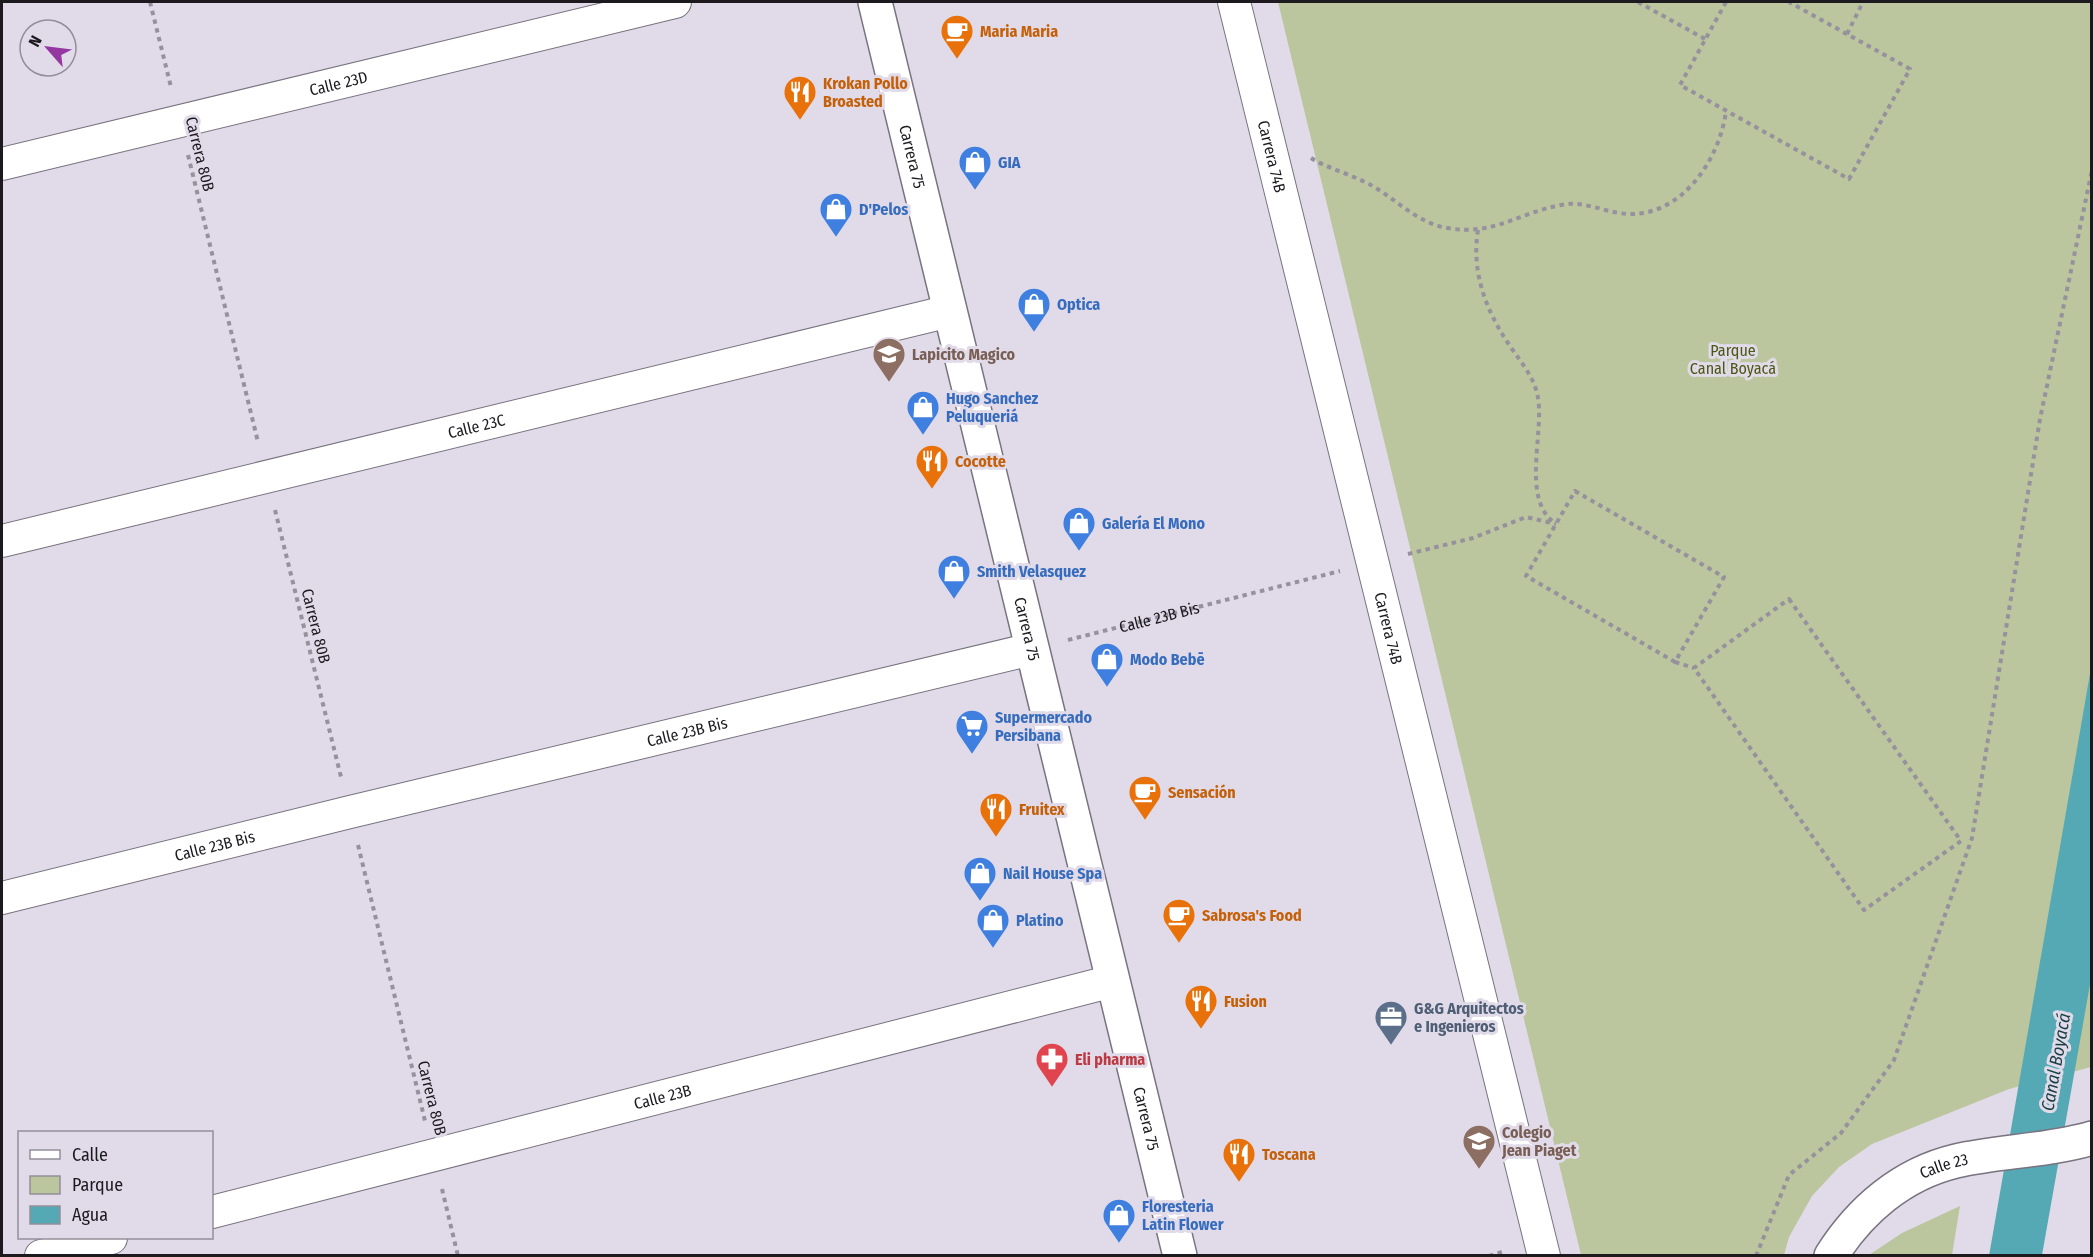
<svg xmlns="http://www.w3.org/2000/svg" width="2093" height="1257" font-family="'Fira Sans Condensed',sans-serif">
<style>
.green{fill:#bbc69e}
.water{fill:#55a9b4}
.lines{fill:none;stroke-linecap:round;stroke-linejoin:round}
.street-casing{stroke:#78737f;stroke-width:34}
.secondary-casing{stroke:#78737f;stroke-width:36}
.path{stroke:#96919c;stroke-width:4;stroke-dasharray:4.5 4.5;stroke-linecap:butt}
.street{stroke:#fff;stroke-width:32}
.secondary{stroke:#fff;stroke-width:33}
.labels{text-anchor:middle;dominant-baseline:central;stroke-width:6;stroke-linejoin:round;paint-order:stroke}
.food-label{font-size:16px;font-weight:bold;fill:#c56008;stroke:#e1dbe9;text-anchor:start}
.street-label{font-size:16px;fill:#1c1a1f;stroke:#e1dbe9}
.shop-label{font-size:16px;font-weight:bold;fill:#366cbe;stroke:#e1dbe9;text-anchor:start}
.park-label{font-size:16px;fill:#4b5815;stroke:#e1dbe9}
.education-label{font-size:16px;font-weight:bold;fill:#785e54;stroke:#e1dbe9;text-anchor:start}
.service-label{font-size:16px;font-weight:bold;fill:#4e5e75;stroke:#e1dbe9;text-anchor:start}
.health-label{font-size:16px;font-weight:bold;fill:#be3a42;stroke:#e1dbe9;text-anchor:start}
.water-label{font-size:18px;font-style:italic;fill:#163e43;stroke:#e1dbe9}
</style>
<rect width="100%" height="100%" fill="#e1dbe9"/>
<path class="green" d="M1278 2H2091V1067L2009 1089 1872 1144 1839 1167 1812 1196 1789 1237 1784 1255H1581Z
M1960 1206 1952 1255H1869L1902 1233Z"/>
<path class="water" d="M2091 668V979L2042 1255 1989 1256Z"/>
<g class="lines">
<g class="street-casing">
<g id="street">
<path id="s2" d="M1234 2 1544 1256"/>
<path id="s3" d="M2 164 675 2"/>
<path id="s4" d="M2 541 950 311"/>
<path id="s5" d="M2 898 350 812 1032 649"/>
<path id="s6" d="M212 1212 1113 981"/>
<path d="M41 1256 111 1238"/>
</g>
</g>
<g class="secondary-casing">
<g id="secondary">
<path id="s7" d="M875 2 1180 1256"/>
<path id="s8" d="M1831 1256C1860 1210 1902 1174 1956 1161 2000 1151 2048 1151 2092 1138"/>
</g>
</g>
<g class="path">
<path d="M150 2 171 87"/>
<path d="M1638 2 1705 39"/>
<path d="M1726 2 1680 85 1849 179 1910 69 1789 2"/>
<path d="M1847 34 1863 2"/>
<path d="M188 155 258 442"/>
<path d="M1311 158C1329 169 1350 174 1369 184 1395 198 1417 223 1447 228 1494 236 1518 213 1561 205 1584 200 1606 213 1628 214 1683 216 1720 158 1726 111"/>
<path d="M1478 230C1471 272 1486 311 1510 346 1520 361 1532 374 1537 393 1546 428 1521 494 1552 521"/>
<path d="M1575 491 1724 577 1675 662 1526 576Z"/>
<path d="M275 510 341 777"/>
<path d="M1408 554 1473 538 1526 517 1556 524"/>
<path d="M1789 599 1961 841 1864 910 1694 668Z"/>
<path id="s1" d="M1068 640 1340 571"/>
<path d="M1675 662 1694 668"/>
<path d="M358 845 425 1121"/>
<path d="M442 1189 458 1256"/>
<path d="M1489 1256 1505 1251"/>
<path d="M1756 1256 1789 1175 1841 1133 1894 1060 1972 838 2040 419 2092 170"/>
</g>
<use href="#street" class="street"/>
<use href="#secondary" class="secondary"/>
</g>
<defs>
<g id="cafe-pin" transform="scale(1.725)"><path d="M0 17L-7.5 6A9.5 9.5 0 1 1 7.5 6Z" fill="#e8710a" stroke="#e1dbe9"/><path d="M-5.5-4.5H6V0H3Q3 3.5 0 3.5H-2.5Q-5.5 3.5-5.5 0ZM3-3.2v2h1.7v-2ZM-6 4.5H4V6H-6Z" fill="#fff"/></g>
<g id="restaurant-pin" transform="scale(1.725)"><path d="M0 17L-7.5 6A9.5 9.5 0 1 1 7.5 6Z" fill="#e8710a" stroke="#e1dbe9"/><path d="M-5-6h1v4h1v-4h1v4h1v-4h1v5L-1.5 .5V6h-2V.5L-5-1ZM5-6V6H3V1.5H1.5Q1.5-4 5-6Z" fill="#fff"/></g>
<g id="shop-pin" transform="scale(1.725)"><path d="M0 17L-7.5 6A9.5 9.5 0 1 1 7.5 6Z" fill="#3f7fe0" stroke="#e1dbe9"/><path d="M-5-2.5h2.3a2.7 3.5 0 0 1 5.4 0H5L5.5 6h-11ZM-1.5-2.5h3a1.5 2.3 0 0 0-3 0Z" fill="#fff"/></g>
<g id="school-pin" transform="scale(1.725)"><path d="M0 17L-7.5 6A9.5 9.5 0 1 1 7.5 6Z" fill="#8d6e63" stroke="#e1dbe9"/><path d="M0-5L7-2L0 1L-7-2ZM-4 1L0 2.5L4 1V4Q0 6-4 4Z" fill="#fff"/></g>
<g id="supermarket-pin" transform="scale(1.725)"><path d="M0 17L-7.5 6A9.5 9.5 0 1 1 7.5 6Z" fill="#3f7fe0" stroke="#e1dbe9"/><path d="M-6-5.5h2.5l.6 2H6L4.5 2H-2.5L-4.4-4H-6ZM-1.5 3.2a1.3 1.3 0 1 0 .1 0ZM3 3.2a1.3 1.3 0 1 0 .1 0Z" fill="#fff"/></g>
<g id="office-pin" transform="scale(1.725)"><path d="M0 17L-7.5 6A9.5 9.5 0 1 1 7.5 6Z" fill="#5c6f8a" stroke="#e1dbe9"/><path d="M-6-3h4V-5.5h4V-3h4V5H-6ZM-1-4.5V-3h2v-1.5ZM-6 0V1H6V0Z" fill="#fff"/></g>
<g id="pharmacy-pin" transform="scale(1.725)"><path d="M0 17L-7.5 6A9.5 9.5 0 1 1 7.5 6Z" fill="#e0444e" stroke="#e1dbe9"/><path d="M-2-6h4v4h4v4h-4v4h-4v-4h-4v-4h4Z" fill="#fff"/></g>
</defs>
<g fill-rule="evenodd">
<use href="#cafe-pin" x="957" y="31"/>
<use href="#restaurant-pin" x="800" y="92"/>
<use href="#shop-pin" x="975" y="162"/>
<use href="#shop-pin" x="836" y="209"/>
<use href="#shop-pin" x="1034" y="304"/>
<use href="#school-pin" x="889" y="354"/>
<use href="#shop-pin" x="923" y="407"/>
<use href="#restaurant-pin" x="932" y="461"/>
<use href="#shop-pin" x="1079" y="523"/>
<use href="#shop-pin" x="954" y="571"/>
<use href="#shop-pin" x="1107" y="659"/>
<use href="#supermarket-pin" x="972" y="726"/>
<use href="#cafe-pin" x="1145" y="792"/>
<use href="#restaurant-pin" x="996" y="809"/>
<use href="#shop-pin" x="980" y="873"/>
<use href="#cafe-pin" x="1179" y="915"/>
<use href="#shop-pin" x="993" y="920"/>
<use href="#restaurant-pin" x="1201" y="1001"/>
<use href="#office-pin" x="1391" y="1017"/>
<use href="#pharmacy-pin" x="1052" y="1059"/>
<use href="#school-pin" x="1479" y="1141"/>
<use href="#restaurant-pin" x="1239" y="1154"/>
<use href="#shop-pin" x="1119" y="1215"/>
</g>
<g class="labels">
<g class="food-label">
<text x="980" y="31">Maria Maria</text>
<text x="823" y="83">Krokan Pollo<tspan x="823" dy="18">Broasted</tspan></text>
<text x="955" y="461">Cocotte</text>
<text x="1168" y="792">Sensación</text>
<text x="1019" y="809">Fruitex</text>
<text x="1202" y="915">Sabrosa's Food</text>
<text x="1224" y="1001">Fusion</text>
<text x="1262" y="1154">Toscana</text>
</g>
<g class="street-label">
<text stroke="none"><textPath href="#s3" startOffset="346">Calle 23D</textPath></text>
<text transform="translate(200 154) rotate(76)">Carrera 80B</text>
<text stroke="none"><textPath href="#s7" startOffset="159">Carrera 75</textPath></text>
<text stroke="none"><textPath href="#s2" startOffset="159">Carrera 74B</textPath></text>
<text stroke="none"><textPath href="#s4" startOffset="488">Calle 23C</textPath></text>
<text stroke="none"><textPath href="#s1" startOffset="94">Calle 23B Bis</textPath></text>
<text transform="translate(316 626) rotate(76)">Carrera 80B</text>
<text stroke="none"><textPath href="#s7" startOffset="645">Carrera 75</textPath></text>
<text stroke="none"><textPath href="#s2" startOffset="645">Carrera 74B</textPath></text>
<text stroke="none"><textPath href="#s5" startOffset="705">Calle 23B Bis</textPath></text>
<text stroke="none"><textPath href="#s5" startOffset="219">Calle 23B Bis</textPath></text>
<text stroke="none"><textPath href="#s6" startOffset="465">Calle 23B</textPath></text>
<text transform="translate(432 1098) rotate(76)">Carrera 80B</text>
<text stroke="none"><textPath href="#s7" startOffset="1149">Carrera 75</textPath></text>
<text stroke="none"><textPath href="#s8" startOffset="148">Calle 23</textPath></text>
</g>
<g class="shop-label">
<text x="998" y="162">GIA</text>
<text x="859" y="209">D'Pelos</text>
<text x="1057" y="304">Optica</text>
<text x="946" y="398">Hugo Sanchez<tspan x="946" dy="18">Peluqueriá</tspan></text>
<text x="1102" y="523">Galería El Mono</text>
<text x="977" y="571">Smith Velasquez</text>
<text x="1130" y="659">Modo Bebē</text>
<text x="995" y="717">Supermercado<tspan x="995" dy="18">Persibana</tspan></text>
<text x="1003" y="873">Nail House Spa</text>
<text x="1016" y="920">Platino</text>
<text x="1142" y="1206">Floresteria<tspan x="1142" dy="18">Latin Flower</tspan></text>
</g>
<g class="park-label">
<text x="1733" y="350">Parque<tspan x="1733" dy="18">Canal Boyacá</tspan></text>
</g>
<g class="education-label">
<text x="912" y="354">Lapicito Magico</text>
<text x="1502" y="1132">Colegio<tspan x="1502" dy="18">Jean Piaget</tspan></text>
</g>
<g class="service-label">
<text x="1414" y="1008">G&amp;G Arquitectos<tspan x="1414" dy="18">e Ingenieros</tspan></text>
</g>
<g class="health-label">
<text x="1075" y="1059">Eli pharma</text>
</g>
<g class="water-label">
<text transform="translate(2056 1062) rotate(-80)">Canal Boyacá</text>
</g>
</g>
<rect width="2093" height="1257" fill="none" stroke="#1c1a1f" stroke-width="6"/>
<rect x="18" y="1131" width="195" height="108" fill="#e1dbe9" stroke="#928e98" stroke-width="1.5"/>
<rect x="30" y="1150" width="30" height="9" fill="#ffffff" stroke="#928e98" stroke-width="1.5"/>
<text x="72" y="1161" font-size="18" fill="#1c1a1f">Calle</text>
<rect x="30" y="1176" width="30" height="18" fill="#bbc69e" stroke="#928e98" stroke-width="1.5"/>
<text x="72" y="1191" font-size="18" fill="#1c1a1f">Parque</text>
<rect x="30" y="1206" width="30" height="18" fill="#55a9b4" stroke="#928e98" stroke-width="1.5"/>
<text x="72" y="1221" font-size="18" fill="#1c1a1f">Agua</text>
<g transform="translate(48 48) rotate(298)"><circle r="28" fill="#e1dbe9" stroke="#928e98" stroke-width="1.5"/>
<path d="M0-4.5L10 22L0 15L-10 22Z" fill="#9437a1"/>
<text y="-9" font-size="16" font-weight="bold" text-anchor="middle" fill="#1c1a1f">N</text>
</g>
</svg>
